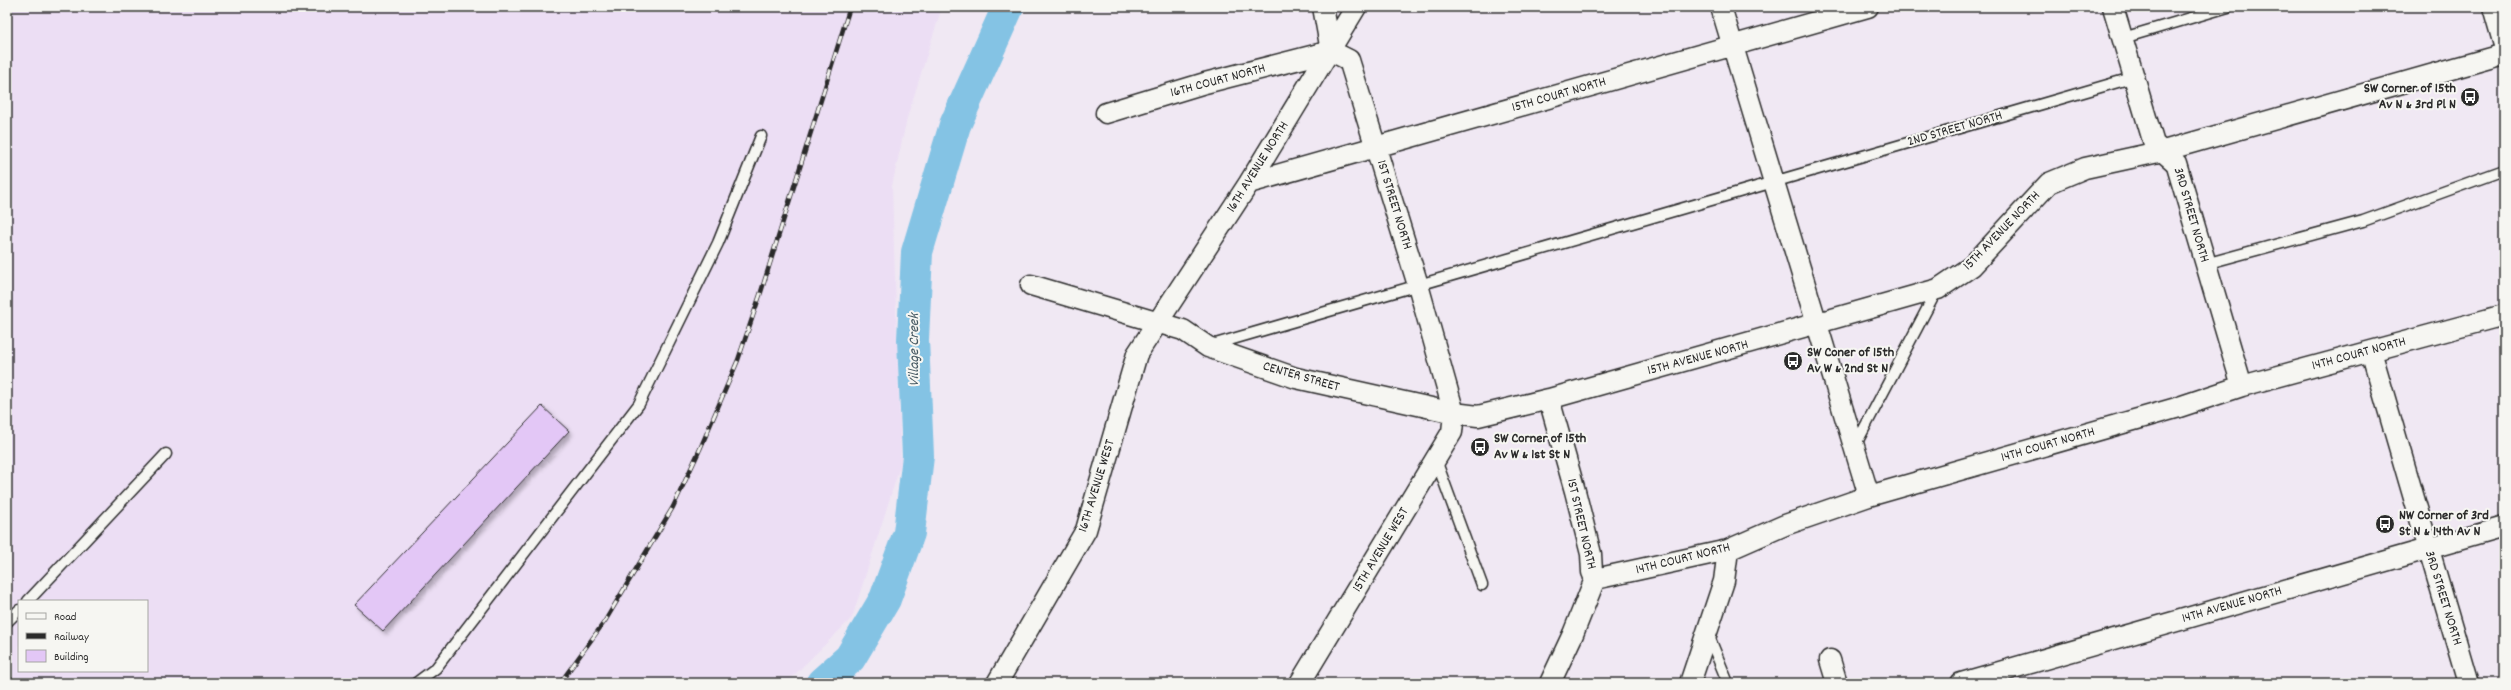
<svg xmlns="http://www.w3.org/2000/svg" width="2511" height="690" font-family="Dekko,sans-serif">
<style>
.built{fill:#ecdef4;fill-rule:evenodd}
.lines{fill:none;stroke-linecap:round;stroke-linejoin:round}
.river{stroke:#84c3e4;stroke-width:32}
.building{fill:#e3c7f6;stroke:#2b2b2b;filter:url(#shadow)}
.service-casing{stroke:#2b2b2b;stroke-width:13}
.minor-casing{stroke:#2b2b2b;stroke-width:23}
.service{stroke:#f6f6f2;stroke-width:10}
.minor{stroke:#f6f6f2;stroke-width:20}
.rail-casing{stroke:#2b2b2b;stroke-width:4.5}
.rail{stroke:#f6f6f2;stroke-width:3;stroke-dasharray:9;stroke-linecap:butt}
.labels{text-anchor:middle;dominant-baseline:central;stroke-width:4;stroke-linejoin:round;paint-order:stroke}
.street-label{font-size:14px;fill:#2b2b2b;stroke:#f6f6f2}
.poi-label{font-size:14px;font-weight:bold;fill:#2b2b2b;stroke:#f6f6f2;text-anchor:start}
.water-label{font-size:15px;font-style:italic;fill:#465962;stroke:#f6f6f2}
</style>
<defs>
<filter id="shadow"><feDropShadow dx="3.5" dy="3.5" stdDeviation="2" flood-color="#0004"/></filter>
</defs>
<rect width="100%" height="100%" fill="#f0e8f3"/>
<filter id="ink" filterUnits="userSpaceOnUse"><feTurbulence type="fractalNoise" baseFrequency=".025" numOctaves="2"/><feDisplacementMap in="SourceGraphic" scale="8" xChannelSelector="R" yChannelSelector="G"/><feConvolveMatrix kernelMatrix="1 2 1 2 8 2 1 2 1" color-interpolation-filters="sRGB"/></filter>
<g filter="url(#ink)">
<path class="built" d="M7 7H942L907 118 892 186 901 463 852 618 786 683H7ZM19 601H147V671H19Z"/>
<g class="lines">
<path class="river" d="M822 683 850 658 885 599 909 533 918 456 913 340 917 252 955 125 1008 7"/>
</g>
<path class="building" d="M542 406 569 431 383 631 354 605Z"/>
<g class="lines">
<g class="service-casing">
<path id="service" d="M2123 38 2228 7
M2205 264 2363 221 2504 170
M1212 345 2135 77
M1855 446 1937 290
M1436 460 1482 585
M28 601 166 454
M7 622 19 610
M1708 634 1728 683
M416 683 436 668 639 404 718 243 761 136"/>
</g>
<g class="minor-casing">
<path id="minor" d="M1721 7 1869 496
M2113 7 2154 144 2176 163 2242 386
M2493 7 2504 45
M1106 113 1205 83 1331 51
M1249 183 1868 7
M1031 285 1183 330 1208 347 1296 378 1454 413 1478 416 1549 399 1938 289 1972 266 2049 183 2085 168 2163 151 2504 54
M2371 351 2468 683
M1549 399 1575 491 1591 554 1592 572 1595 579
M1595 579 1728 550 1785 525 1869 496 2176 408 2242 386 2504 315
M1830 660 1837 683
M997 683 1086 530 1137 354 1249 183 1356 7
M1300 683 1452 432 1454 413 1418 285 1349 60 1331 51 1323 7
M1550 683 1573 634 1595 579
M1690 683 1724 581 1728 550
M1961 683 2504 527"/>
</g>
<use href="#service" class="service"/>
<use href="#minor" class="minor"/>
<g class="rail-casing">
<path id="rail" d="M560 683 605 621 673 507 700 449 738 360 761 292 850 7"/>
</g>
<use href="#rail" class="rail"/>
</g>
</g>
<defs>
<g id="bus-disc" transform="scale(1)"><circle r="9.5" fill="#2b2b2b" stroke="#f6f6f2"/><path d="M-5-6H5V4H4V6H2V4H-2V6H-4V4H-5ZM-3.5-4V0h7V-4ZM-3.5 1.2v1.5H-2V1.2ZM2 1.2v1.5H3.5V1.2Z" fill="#fff"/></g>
</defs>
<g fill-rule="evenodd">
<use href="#bus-disc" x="2470" y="97"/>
<use href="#bus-disc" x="1793" y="361"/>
<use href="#bus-disc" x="1480" y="447"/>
<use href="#bus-disc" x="2385" y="524"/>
</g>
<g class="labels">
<g class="street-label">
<text transform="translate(1218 81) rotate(-15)">16TH COURT NORTH</text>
<text transform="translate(1559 95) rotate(-16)">15TH COURT NORTH</text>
<text transform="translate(1955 129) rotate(-16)">2ND STREET NORTH</text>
<text transform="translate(1258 167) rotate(-58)">16TH AVENUE NORTH</text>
<text transform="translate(1394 205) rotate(73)">1ST STREET NORTH</text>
<text transform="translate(2191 215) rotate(74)">3RD STREET NORTH</text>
<text transform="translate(2002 231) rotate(-46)">15TH AVENUE NORTH</text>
<text transform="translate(2359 354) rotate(-15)">14TH COURT NORTH</text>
<text transform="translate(1698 358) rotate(-15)">15TH AVENUE NORTH</text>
<text transform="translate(1301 377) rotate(16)">CENTER STREET</text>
<text transform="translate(2048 445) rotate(-16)">14TH COURT NORTH</text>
<text transform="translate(1097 486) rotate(-73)">16TH AVENUE WEST</text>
<text transform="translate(1581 524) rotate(77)">1ST STREET NORTH</text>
<text transform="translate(1381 550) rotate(-59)">15TH AVENUE WEST</text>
<text transform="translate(1683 559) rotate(-14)">14TH COURT NORTH</text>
<text transform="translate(2443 598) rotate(73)">3RD STREET NORTH</text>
<text transform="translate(2232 605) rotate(-16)">14TH AVENUE NORTH</text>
</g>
<g class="poi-label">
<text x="2456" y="89" text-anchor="end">SW Corner of 15th<tspan x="2456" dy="16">Av N &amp; 3rd Pl N</tspan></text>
<text x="1807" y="353">SW Coner of 15th<tspan x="1807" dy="16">Av W &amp; 2nd St N</tspan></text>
<text x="1494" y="439">SW Corner of 15th<tspan x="1494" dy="16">Av W &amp; 1st St N</tspan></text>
<text x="2399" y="516">NW Corner of 3rd<tspan x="2399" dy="16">St N &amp; 14th Av N</tspan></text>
</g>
<g class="water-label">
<text transform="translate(915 350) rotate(-90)">Village Creek</text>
</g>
</g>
<rect width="2511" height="690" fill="none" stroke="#f6f6f2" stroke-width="24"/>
<rect x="12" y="12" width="2487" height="666" fill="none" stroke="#2b2b2b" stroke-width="1.5" filter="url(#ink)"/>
<rect x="18" y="600" width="130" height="72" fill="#f6f6f2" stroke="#a5a5a2"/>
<rect x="26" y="613" width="20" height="6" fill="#f6f6f2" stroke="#a5a5a2"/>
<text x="54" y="620" font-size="12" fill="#2b2b2b">Road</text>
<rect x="26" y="633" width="20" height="6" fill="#2b2b2b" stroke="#a5a5a2"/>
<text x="54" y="640" font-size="12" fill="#2b2b2b">Railway</text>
<rect x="26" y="650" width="20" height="12" fill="#e3c7f6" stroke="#a5a5a2"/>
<text x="54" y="660" font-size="12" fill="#2b2b2b">Building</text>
</svg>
